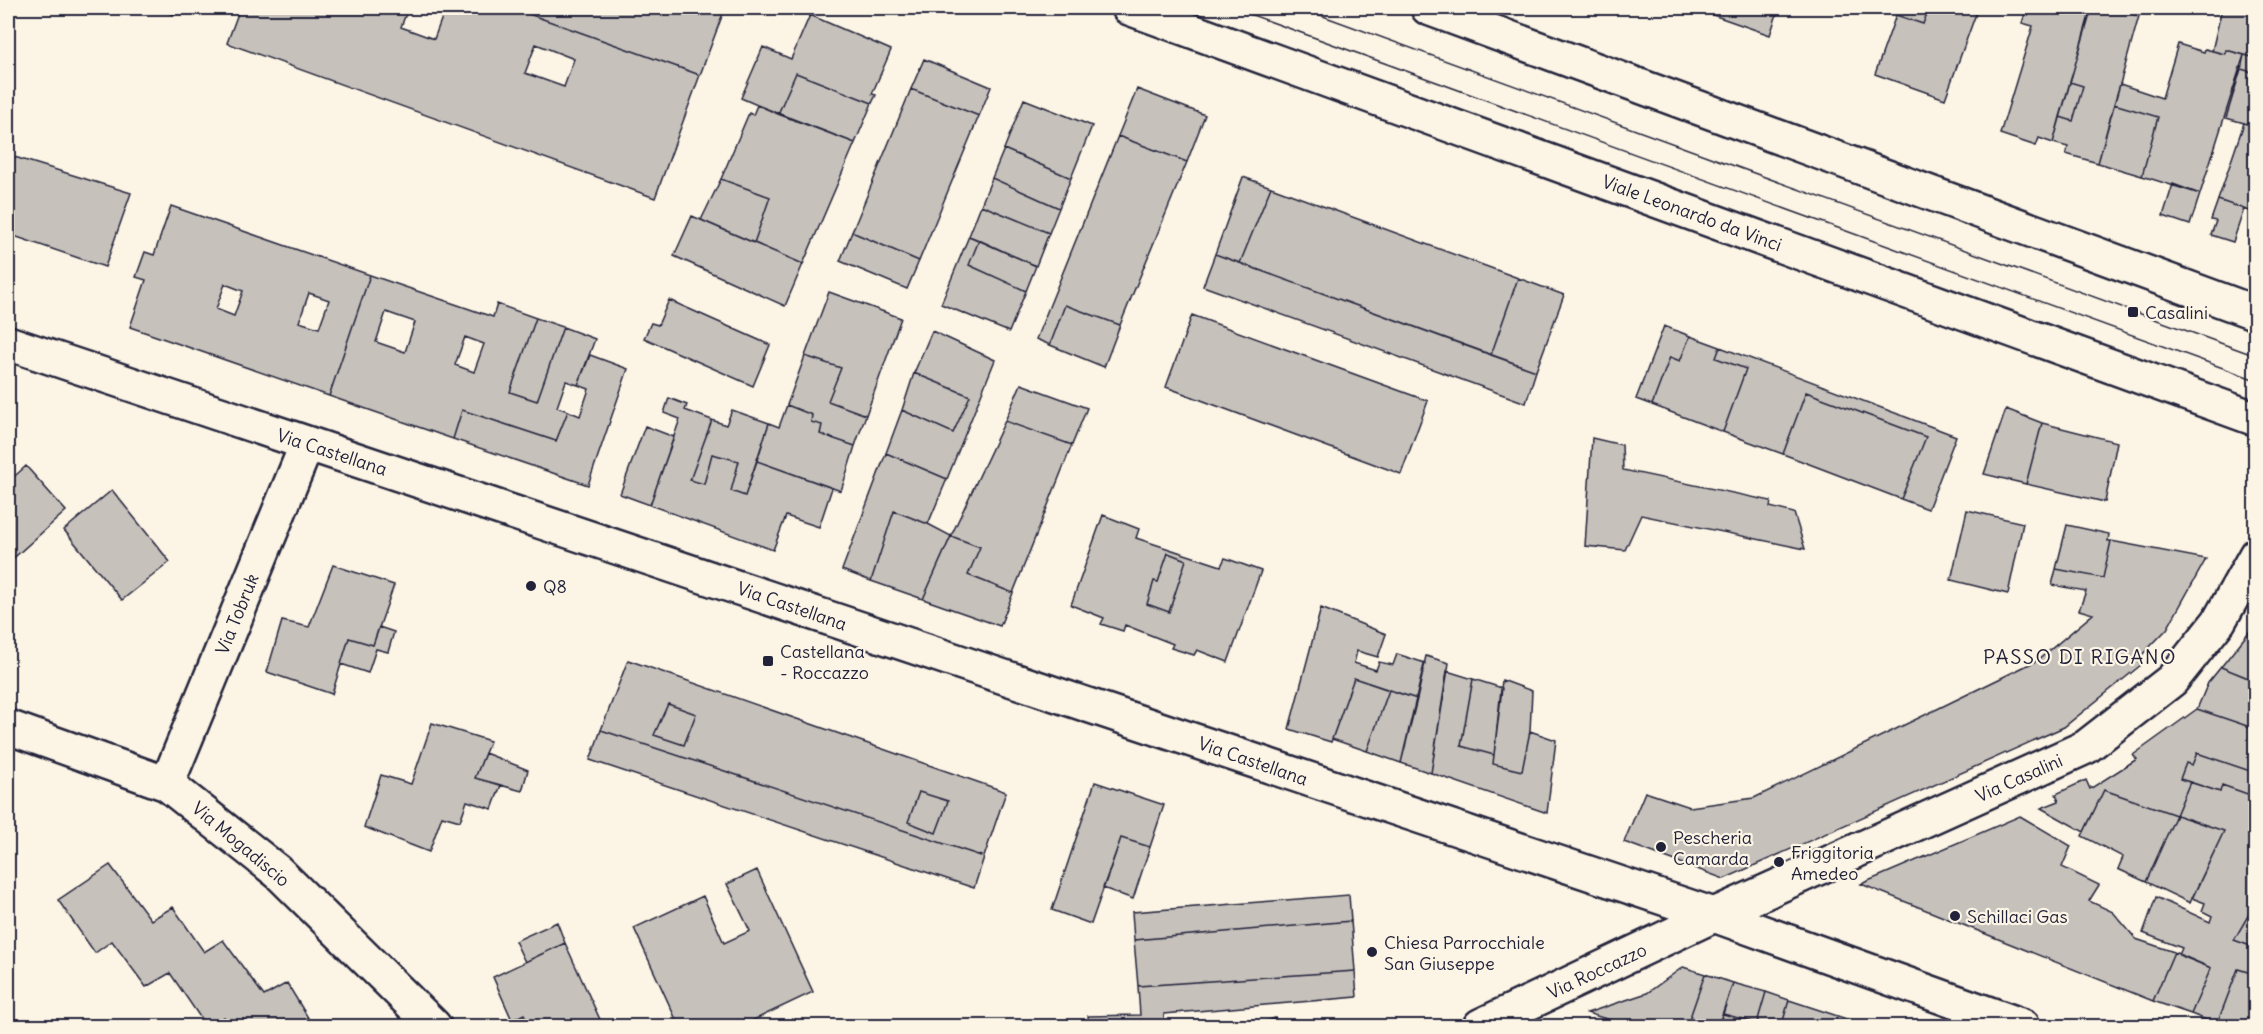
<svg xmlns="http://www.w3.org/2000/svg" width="2263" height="1034" font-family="Delius,sans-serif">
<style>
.building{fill:#c6c1bb;stroke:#22223b;stroke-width:1.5;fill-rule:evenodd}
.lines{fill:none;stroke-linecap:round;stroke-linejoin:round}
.street-casing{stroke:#22223b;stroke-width:38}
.secondary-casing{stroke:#22223b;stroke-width:38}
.street{stroke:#fcf5e5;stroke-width:33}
.secondary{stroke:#fcf5e5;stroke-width:33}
.tram{stroke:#22223b;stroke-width:1.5}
.poi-dot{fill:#22223b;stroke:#fcf5e5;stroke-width:2}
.labels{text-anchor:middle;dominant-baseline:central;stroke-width:4.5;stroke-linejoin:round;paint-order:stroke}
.street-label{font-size:18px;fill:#22223b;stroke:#fcf5e5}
.poi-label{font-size:18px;fill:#22223b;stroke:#fcf5e5;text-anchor:start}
.neighbourhood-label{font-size:20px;letter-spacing:1.5px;fill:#22223b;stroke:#fcf5e5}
</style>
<rect width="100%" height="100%" fill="#fcf5e5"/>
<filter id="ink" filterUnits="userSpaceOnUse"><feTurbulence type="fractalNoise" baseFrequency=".0167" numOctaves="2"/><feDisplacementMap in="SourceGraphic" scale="12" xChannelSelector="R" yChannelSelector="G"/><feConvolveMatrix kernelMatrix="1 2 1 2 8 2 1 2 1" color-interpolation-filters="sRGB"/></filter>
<g filter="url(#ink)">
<path class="building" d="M155 8H177L175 15Z
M240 8H408L401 27 434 39 444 12 432 8H512L700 75 655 198 227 43ZM536 44 574 59 564 87 525 73Z
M512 8H725L700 75Z
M1693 8H1779L1770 35Z
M1899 8H1929L1923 24 1896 15Z
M1929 8H1978L1945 99 1875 74 1896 15 1923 24Z
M2027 8H2079L2090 12 2053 143 2039 138 2036 146 2000 134 2033 26 2022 23Z
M2092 8H2111L2139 16 2098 163 2066 154 2068 147 2053 143 2060 117 2073 121 2083 86 2070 82Z
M2222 8H2256V58L2226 50 2225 54 2212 51Z
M810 15 891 50 872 94 876 95 872 103 796 73 778 114 741 98 763 47 791 59Z
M2178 44 2204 52 2205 49 2225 54 2226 50 2244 55 2200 194 2142 176 2158 117 2114 104 2120 84 2162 98Z
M2244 55 2256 58V73L2241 69Z
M924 59 991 87 979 116 911 89Z
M2241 69 2256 73V99L2248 124 2226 118Z
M796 73 872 103 855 143 778 114Z
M2070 82 2083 86 2073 121 2060 117Z
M911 89 979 116 919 261 852 232Z
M1137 89 1205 115 1187 162 1118 136Z
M1024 99 1092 126 1071 178 1004 149Z
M2256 99V212L2255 213 2218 200 2244 123 2248 124Z
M2114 104 2158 117 2142 176 2098 163Z
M757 105 855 143 803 264 754 243 770 197 721 179 749 113 753 115Z
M1118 136 1187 162 1120 325 1065 305 1050 345 1036 339Z
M1004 149 1071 178 1059 208 992 178Z
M8 155 131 193 105 267 8 234Z
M1243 177 1271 187 1240 263 1215 254Z
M992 178 1059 208 1049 233 981 205Z
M721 179 770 197 754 243 701 220Z
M2173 184 2200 194 2190 225 2163 216Z
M1271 187 1518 278 1491 355 1240 263Z
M2218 200 2244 209 2233 242 2211 235 2216 221 2211 220Z
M981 205 1049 233 1036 266 969 236Z
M171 206 370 275 329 396 130 327 146 280 136 277 145 252 154 255ZM225 284 243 291 234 316 216 309ZM309 293 329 300 319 328 299 322Z
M692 216 803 264 785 306 674 256Z
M852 232 919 261 907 289 840 261Z
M969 236 979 240 969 265 1026 291 1009 332 941 304Z
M979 240 1036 266 1026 291 969 265Z
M1215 254 1536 371 1526 403 1203 286Z
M370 275 493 317 497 304 536 318 510 392 537 401 563 327 595 339 578 385 566 381 557 407 568 411 556 441 462 410 453 439 329 396ZM386 312 415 322 405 352 376 342ZM465 337 484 344 474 372 455 365Z
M1518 278 1564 295 1536 371 1491 355Z
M829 292 901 318 866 415 828 401 841 368 805 356Z
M669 300 770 345 753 386 644 338 651 323 658 325Z
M1065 305 1120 325 1104 367 1050 345Z
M1192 315 1428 401 1401 474 1166 387Z
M536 318 563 327 537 401 510 392Z
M1664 326 1690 336 1680 361 1670 357 1652 405 1636 399Z
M932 331 995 360 947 479 886 453 902 410 953 433 970 396 914 373Z
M1690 336 1720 347 1716 358 1746 369 1723 432 1652 405 1670 357 1680 361Z
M1720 347 1956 436 1928 509 1901 499 1926 437 1806 392 1783 454 1723 432 1746 369 1716 358Z
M590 355 628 369 588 485 453 439 462 410 556 441 568 411 580 416 589 389 578 385Z
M805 356 841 368 828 401 866 415 855 446 820 434 822 425 811 422 812 415 787 405Z
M914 373 970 396 953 433 902 410Z
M1021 384 1087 408 1072 445 1005 421Z
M1806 392 1926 437 1901 499 1783 454Z
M669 398 687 405 685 410 712 420 690 480 704 484 712 454 739 461 731 491 745 496 757 461 832 488 819 527 786 516 773 550 650 505 680 419 664 413Z
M787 405 812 415 811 422 822 425 820 434 855 446 841 491 757 461 769 423 779 427Z
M2006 409 2042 423 2026 484 1984 474Z
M732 410 769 423 745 496 731 491 739 461 712 454 704 484 690 480 712 420 726 425Z
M1005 421 1072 445 1013 593 968 575 980 547 951 536Z
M2042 423 2117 442 2105 502 2026 484Z
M645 426 674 437 650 505 620 494Z
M1592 438 1622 445 1623 470 1771 501 1770 507 1794 513 1805 549 1641 515 1625 550 1585 546Z
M886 453 947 479 928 524 894 511 871 581 842 570Z
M26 466 66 511 8 563V482Z
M112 490 170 562 122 600 64 530Z
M1967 510 2023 523 2008 594 1951 580Z
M894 511 928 524 951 536 923 599 871 581Z
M1103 515 1139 529 1136 538 1221 566 1225 558 1261 571 1228 662 1197 650 1194 655 1171 648 1173 644 1125 625 1123 631 1101 624 1104 618 1071 605ZM1168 553 1186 560 1169 612 1147 604 1154 581 1158 582Z
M2067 525 2109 534 2108 541H2111L2103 578 2056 569Z
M951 536 980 547 968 575 1013 593 1000 626 923 599Z
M2111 541 2206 559 2167 629 2137 660 2141 665 2064 727 1724 879 1624 842 1645 792 1690 807 1754 798 2038 660 2093 614 2079 610 2086 591 2052 585 2056 569 2103 578Z
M1168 553 1186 560 1169 612 1147 604 1154 581 1158 582Z
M333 565 394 585 373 645 349 638 332 694 267 672 282 621 309 627Z
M1321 608 1386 634 1378 657 1357 651 1354 663 1376 670 1379 662 1393 665 1397 654 1425 663 1417 699 1354 678 1331 742 1289 729Z
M2256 617V635L2249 632Z
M379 627 394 632 388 652 376 649 368 673 341 664 349 638 373 645Z
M2249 632 2256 635 2255 681 2221 667Z
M1426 656 1449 663 1431 773 1401 763Z
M628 660 1006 792 984 857 601 730ZM668 704 696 714 684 745 654 735ZM919 792 948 801 936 833 908 822Z
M2221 667 2256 681V729L2197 709 2208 683Z
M1447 671 1473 679 1461 746 1494 755 1493 764 1522 771 1530 731 1556 740 1547 813 1431 773Z
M1354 678 1389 690 1367 751 1332 739Z
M1473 679 1502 688 1494 755 1461 746Z
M1502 680 1532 691 1530 731 1522 771 1493 764Z
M1389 690 1417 699 1401 763 1367 751Z
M668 704 696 714 684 745 654 735Z
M2197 709 2256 729V773L2197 753 2192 765 2186 763 2180 779 2190 782 2176 815 2104 790 2084 832 2041 808 2059 801 2056 794 2086 780 2090 789 2137 759 2133 755Z
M432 723 490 741 475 778 501 785 492 809 467 801 460 821 442 816 429 852 364 827 381 775 411 784Z
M601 730 984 857 974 888 590 760Z
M485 753 528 770 522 791 475 778Z
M2197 753 2256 773V797L2222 785 2220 792 2180 779 2186 763 2192 765Z
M1095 782 1164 805 1150 847 1121 838 1091 924 1052 910Z
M2190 782 2220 792 2222 785 2256 797V902L2234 940 2256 948V970L2254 974 2238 969 2217 1024 2191 1014 2211 968 2179 955 2182 948 2143 933 2156 897 2210 922 2212 916 2202 911 2205 903 2192 898 2224 831 2176 815Z
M2104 790 2176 815 2146 882 2118 869 2123 857 2082 836Z
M919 792 948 801 936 833 908 822Z
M2176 815 2224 831 2190 903 2146 882Z
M2020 816 2071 846 2062 867 2099 885 2089 901 2113 912 2136 939 2174 952 2153 1001 1861 884Z
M1121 838 1150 847 1133 899 1103 888Z
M110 865 151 920 173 907 204 952 223 940 264 996 287 983 313 1026H231L224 1017 210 1026H206L170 973 146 987 112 941 95 953 58 900Z
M757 870 813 992 741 1026H679L634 928 703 896 724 943 750 931 727 884Z
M1349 895 1351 921 1134 940 1132 912Z
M2256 902V948L2234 940Z
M1351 921 1355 971 1138 986 1134 940Z
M557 922 565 943 525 962 515 941Z
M565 943 603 1026H529L524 1014 512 1020 493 977Z
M2174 952 2211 968 2191 1014 2153 1001Z
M1683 967 1705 974 1687 1026H1629L1587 1013 1647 993Z
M2238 969 2254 974 2256 970V1007L2249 1026H2226L2217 1024Z
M1355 971 1357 997 1164 1014 1165 1026H1089L1088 1016 1140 1015 1138 986Z
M1705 974 1733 983 1718 1026H1687Z
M1733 983 1766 992 1757 1023 1723 1014Z
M1766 992 1789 1000 1783 1021 1802 1026H1718L1723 1014 1757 1023Z
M1789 1000 1868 1026H1802L1783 1021Z
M2256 1007V1026H2249Z
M1275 1018 1278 1026H1254Z"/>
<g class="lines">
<g class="street-casing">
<path id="street" d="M8 343 1714 915 2023 1026
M8 727 167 784 278 872 434 1026
M167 784 307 444
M1480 1026 1714 915 2086 747 2172 680 2219 621 2256 555"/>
</g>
<g class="secondary-casing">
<path id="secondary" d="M1129 8 2256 419
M1428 8 2256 313"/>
</g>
<use href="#street" class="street"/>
<use href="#secondary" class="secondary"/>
<path class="tram" d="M1233 8 2256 380
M1301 8 2256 356"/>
</g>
</g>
<g class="poi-dot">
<rect x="2127" y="306" width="12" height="12" rx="3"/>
<circle cx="531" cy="586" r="6"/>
<rect x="762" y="655" width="12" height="12" rx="3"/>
<circle cx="1661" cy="847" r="6"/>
<circle cx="1779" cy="862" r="6"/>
<circle cx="1955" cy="916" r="6"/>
<circle cx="1372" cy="952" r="6"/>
</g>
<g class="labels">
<g class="street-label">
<text transform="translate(1692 213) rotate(20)">Viale Leonardo da Vinci</text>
<text transform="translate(332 452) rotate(18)">Via Castellana</text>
<text transform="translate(792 606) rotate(19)">Via Castellana</text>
<text transform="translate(237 614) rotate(-68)">Via Tobruk</text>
<text transform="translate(1253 761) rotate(19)">Via Castellana</text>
<text transform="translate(2019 778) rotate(-24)">Via Casalini</text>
<text transform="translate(241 844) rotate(40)">Via Mogadiscio</text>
<text transform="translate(1597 971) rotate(-25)">Via Roccazzo</text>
</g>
<g class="poi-label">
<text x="2145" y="312">Casalini</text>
<text x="543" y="586">Q8</text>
<text x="780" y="651">Castellana<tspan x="780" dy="21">- Roccazzo</tspan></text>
<text x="1673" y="837">Pescheria<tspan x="1673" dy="21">Camarda</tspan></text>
<text x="1791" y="852">Friggitoria<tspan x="1791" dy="21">Amedeo</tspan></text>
<text x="1967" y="916">Schillaci Gas</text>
<text x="1384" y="942">Chiesa Parrocchiale<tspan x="1384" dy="21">San Giuseppe</tspan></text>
</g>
<g class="neighbourhood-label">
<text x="2080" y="656">PASSO DI RIGANO</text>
</g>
</g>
<rect width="2263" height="1034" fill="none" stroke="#fcf5e5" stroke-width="30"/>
<rect x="15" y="15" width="2233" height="1004" fill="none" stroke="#22223b" stroke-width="2" filter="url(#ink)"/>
</svg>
